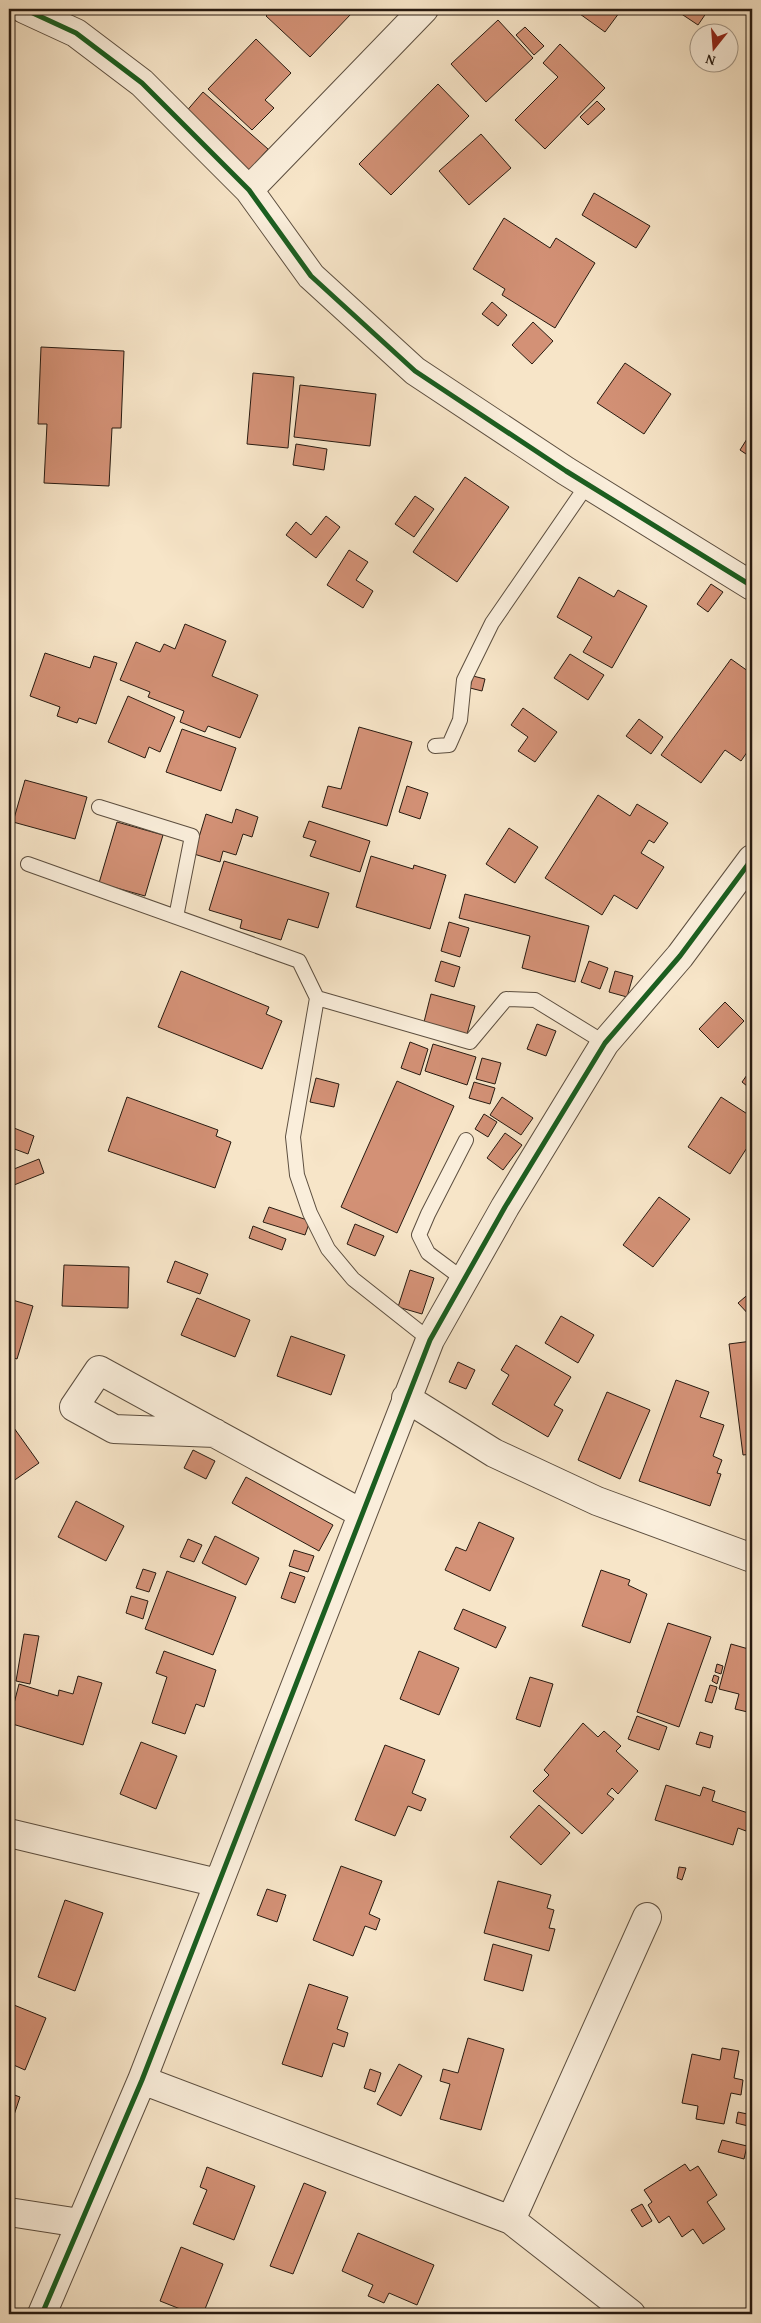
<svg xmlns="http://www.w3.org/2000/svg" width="761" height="2323" font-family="'Gentium Book Plus',serif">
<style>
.building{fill:#d39176;stroke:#281b11}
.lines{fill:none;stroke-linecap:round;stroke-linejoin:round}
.lane-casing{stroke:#5c4e3f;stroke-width:16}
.street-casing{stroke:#5c4e3f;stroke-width:30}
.lane{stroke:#faeedb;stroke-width:14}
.street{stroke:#faeedb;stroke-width:28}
.cycleway-casing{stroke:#faeedb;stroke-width:8}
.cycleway{stroke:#1b5e20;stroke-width:5}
</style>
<rect width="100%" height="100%" fill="#f7e5c8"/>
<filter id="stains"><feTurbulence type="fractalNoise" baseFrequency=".004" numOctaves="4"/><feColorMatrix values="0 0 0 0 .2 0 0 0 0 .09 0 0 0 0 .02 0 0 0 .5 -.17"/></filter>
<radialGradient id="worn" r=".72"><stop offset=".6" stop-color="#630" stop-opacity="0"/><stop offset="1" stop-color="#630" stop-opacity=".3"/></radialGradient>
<path class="building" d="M273 9H345L351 14 310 57 266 16Z
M573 9H622L605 32Z
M684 9H709L698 25 680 13Z
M498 20 533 58 486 102 451 64Z
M525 27 544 46 534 55 516 35Z
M256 39 291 73 265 100 274 108 252 130 208 89Z
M560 44 605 88 545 149 515 120 558 77 543 63Z
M438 84 469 116 391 195 359 164Z
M203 92 268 149 249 171 184 114Z
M597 101 605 109 588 125 580 117Z
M481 134 511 168 469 205 439 171Z
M594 193 650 226 636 248 582 215Z
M504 218 550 248 556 238 595 263 555 328 502 295 505 289 473 269Z
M492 302 507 315 498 326 482 314Z
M533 322 553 341 532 364 512 345Z
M41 347 124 351 121 428H112L109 486 44 483 47 424H38Z
M625 363 671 394 644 434 597 403Z
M253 373 294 377 288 448 247 444Z
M300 385 376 394 370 446 294 437Z
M752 431V458L740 450Z
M296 444 327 449 324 470 293 465Z
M465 477 509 507 457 582 413 552Z
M415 496 434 509 414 537 395 524Z
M326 516 340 527 316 558 286 535 296 522 311 535Z
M349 550 368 562 356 580 373 591 363 608 327 585Z
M579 577 614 597 618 590 647 606 612 668 583 652 592 637 557 617Z
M711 584 723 592 708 612 697 604Z
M185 624 226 641 212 676 258 695 240 738 208 726 205 732 180 722 184 711 148 697 150 692 120 680 136 642 160 652 164 644 175 649Z
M45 653 90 668 94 656 117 663 96 724 79 718 77 723 57 716 60 707 30 696Z
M570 654 604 675 588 700 554 678Z
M731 659 752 674V713L750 716 752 718V745L741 761 725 750 701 783 661 755Z
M473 676 485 679 482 691 470 688Z
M128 696 175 717 160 752 149 747 145 758 108 742Z
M523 708 557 732 535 762 518 751 528 737 511 725Z
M639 719 663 737 651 754 626 736Z
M359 727 412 742 387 826 322 807 328 786 341 789Z
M182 729 236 748 221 791 166 772Z
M25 780 87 797 75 839 13 822Z
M407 786 428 793 420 819 399 812Z
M598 795 630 816 637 804 668 823 654 843 649 840 641 853 664 867 637 909 614 895 602 915 545 878Z
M236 809 258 817 252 837 243 834 236 855 223 851 220 862 194 854 206 814 232 823Z
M309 821 370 841 360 872 310 856 316 841 303 837Z
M117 822 163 835 145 896 99 883Z
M509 828 538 847 515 883 486 864Z
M371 856 413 869 414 865 446 875 430 929 356 907Z
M224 861 329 893 318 928 288 919 281 940 240 928 242 920 209 910Z
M465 894 589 926 575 982 522 968 530 936 459 918Z
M449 922 469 928 460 957 441 951Z
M441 961 460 967 454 987 435 981Z
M589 961 608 968 600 989 581 982Z
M181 971 269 1007 266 1014 282 1021 262 1069 158 1027Z
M615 971 633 976 627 997 609 992Z
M431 994 475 1006 467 1034 424 1022Z
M725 1002 744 1021 718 1048 699 1029Z
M537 1024 556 1031 546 1056 527 1049Z
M410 1042 428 1049 420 1075 401 1068Z
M433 1044 476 1057 467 1085 425 1071Z
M482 1058 501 1063 495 1084 476 1079Z
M752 1068V1090L742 1082Z
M316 1078 339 1084 334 1107 310 1102Z
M397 1081 454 1106 397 1233 341 1207Z
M474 1082 495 1088 490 1104 469 1098Z
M127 1097 218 1130 216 1136 231 1142 215 1188 108 1151Z
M502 1097 533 1118 521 1135 490 1115Z
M721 1097 752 1117V1140L730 1174 688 1147Z
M484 1114 497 1122 488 1137 475 1129Z
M9 1126 34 1136 28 1154 9 1147Z
M505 1133 522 1145 503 1170 487 1158Z
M39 1159 44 1173 9 1187V1171Z
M659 1197 690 1219 653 1267 623 1245Z
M269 1207 310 1221 305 1235 263 1222Z
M355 1224 384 1236 375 1256 347 1244Z
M253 1226 286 1239 282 1250 249 1238Z
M175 1261 208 1274 200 1294 167 1282Z
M64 1265 129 1267 128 1308 62 1306Z
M410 1270 434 1278 422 1314 398 1307Z
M752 1291V1318L738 1303Z
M197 1298 250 1320 235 1357 181 1335Z
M9 1299 33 1306 17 1359 9 1356Z
M561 1316 594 1335 578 1363 545 1343Z
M291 1336 345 1355 331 1395 277 1376Z
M752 1341V1454L743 1455 729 1344Z
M516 1345 571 1377 554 1405 563 1410 548 1437 492 1404 509 1375 501 1370Z
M458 1362 475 1370 466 1389 449 1382Z
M676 1380 709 1392 700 1417 724 1425 713 1456 722 1460 717 1473 721 1474 710 1506 639 1481Z
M607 1392 650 1410 620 1479 578 1460Z
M9 1421 39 1463 9 1484Z
M193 1450 215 1461 206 1479 184 1468Z
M246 1477 333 1525 319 1551 232 1503Z
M76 1501 124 1526 106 1561 58 1537Z
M479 1522 514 1538 490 1591 445 1570 456 1547 466 1551Z
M215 1536 259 1558 246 1585 202 1563Z
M188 1539 202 1545 194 1562 180 1557Z
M294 1550 314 1556 308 1572 289 1566Z
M143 1569 156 1573 149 1592 136 1588Z
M601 1570 630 1580 628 1585 647 1594 630 1643 582 1626Z
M167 1571 236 1597 213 1655 145 1629Z
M290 1572 305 1577 295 1603 281 1598Z
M131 1596 148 1601 143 1619 126 1613Z
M463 1609 506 1627 496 1648 454 1629Z
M668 1623 711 1637 679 1727 637 1712Z
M24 1634 39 1636 30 1684 16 1681Z
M731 1644 752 1650V1713L735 1709 739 1694 719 1689Z
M164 1651 216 1670 204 1707 196 1704 185 1734 152 1723 167 1677 156 1673Z
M419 1651 459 1668 439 1715 400 1699Z
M717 1664 723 1666 721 1674 715 1672Z
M714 1675 719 1677 717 1684 712 1681Z
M78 1676 102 1683 83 1745 9 1723 19 1684 58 1696 59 1690 73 1694Z
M530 1677 553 1684 540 1727 516 1719Z
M710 1685 717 1687 712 1703 705 1701Z
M637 1716 667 1727 659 1750 628 1739Z
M583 1723 598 1737 604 1731 621 1746 616 1751 638 1771 618 1794 612 1788 607 1794 614 1799 582 1834 533 1791 549 1775 544 1770Z
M700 1732 713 1736 710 1748 696 1744Z
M141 1742 177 1756 156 1809 120 1794Z
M385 1745 425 1760 412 1793 426 1799 421 1811 408 1806 395 1836 355 1820Z
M666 1785 700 1796 703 1787 715 1791 712 1801 751 1814 746 1831 738 1828 733 1845 655 1820Z
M539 1805 570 1833 541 1865 510 1837Z
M9 1854 14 1855 11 1864H9Z
M341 1866 382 1881 369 1914 380 1919 376 1930 365 1926 353 1956 313 1940Z
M679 1867 686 1868 682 1880 677 1878Z
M498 1881 551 1895 547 1908 554 1910 549 1928 555 1929 549 1951 484 1933Z
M267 1889 286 1895 277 1922 257 1915Z
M65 1900 103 1913 75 1991 38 1977Z
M493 1944 532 1955 523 1991 484 1980Z
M309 1984 348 1997 337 2029 348 2033 344 2047 333 2043 322 2077 282 2064Z
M9 2003 46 2018 25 2070 9 2063Z
M468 2038 504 2049 481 2130 440 2119 450 2084 440 2081 443 2069 458 2073Z
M722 2048 739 2051 734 2078 743 2080 741 2095 731 2093 724 2124 696 2119 698 2106 682 2103 692 2054 720 2060Z
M399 2064 422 2076 401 2116 377 2104Z
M370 2069 381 2073 375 2092 364 2088Z
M9 2093 20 2097 10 2127 14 2128 9 2141Z
M738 2112 752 2115V2127L736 2123Z
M722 2140 747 2146 744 2159 718 2152Z
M685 2164 690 2171 698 2166 717 2195 707 2202 725 2229 703 2244 693 2229 682 2237 669 2216 659 2223 648 2205 652 2202 644 2190Z
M207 2167 255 2186 234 2240 193 2224 207 2190 200 2187Z
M304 2183 326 2192 293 2274 270 2266Z
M642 2204 652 2221 642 2227 631 2210Z
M358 2233 434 2265 417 2305 389 2293 384 2303 368 2296 373 2285 342 2271Z
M181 2247 223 2264 203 2314H193L160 2301Z"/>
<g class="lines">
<g class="lane-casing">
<path id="lane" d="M435 746 449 745 460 720 464 680 492 623 587 485
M99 807 192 836 176 917
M28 864 299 961 317 998
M463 1279 428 1253 419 1235 428 1214 466 1140
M430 1340 353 1279 328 1249 310 1213 297 1175 293 1137 317 998 470 1042 506 999 535 1000 605 1043"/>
</g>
<g class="street-casing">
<path id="street" d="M24 9 76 33 142 83 249 190 311 276 415 371 566 471 752 586
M249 190 424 9
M406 1398 494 1453 597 1501 752 1558
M215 1433 114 1429 74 1407 99 1370 361 1513
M9 1833 218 1883
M142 2080 511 2220 631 2314
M9 2212 80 2223
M511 2220 647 1917
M42 2314 142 2080 430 1340 505 1207 605 1043 680 956 752 859"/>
</g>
<use href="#lane" class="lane"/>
<use href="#street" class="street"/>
<g class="cycleway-casing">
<path id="cycleway" d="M24 9 76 33 142 83 249 190 311 276 415 371 566 471 752 586
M42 2314 142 2080 430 1340 505 1207 605 1043 680 956 752 859"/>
</g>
<use href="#cycleway" class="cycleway"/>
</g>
<rect width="761" height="2323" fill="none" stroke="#f7e5c8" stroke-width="30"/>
<rect x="10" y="10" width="741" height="2303" fill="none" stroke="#281b11" stroke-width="2.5"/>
<rect x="15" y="15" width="731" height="2293" fill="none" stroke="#281b11"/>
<g transform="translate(714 48) rotate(197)"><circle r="24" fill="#faeedb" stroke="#a69a8a"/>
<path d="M0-4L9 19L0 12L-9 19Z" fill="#8f2418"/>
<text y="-8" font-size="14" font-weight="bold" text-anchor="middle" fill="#281b11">N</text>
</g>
<rect width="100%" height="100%" filter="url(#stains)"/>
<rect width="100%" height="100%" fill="url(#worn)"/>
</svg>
